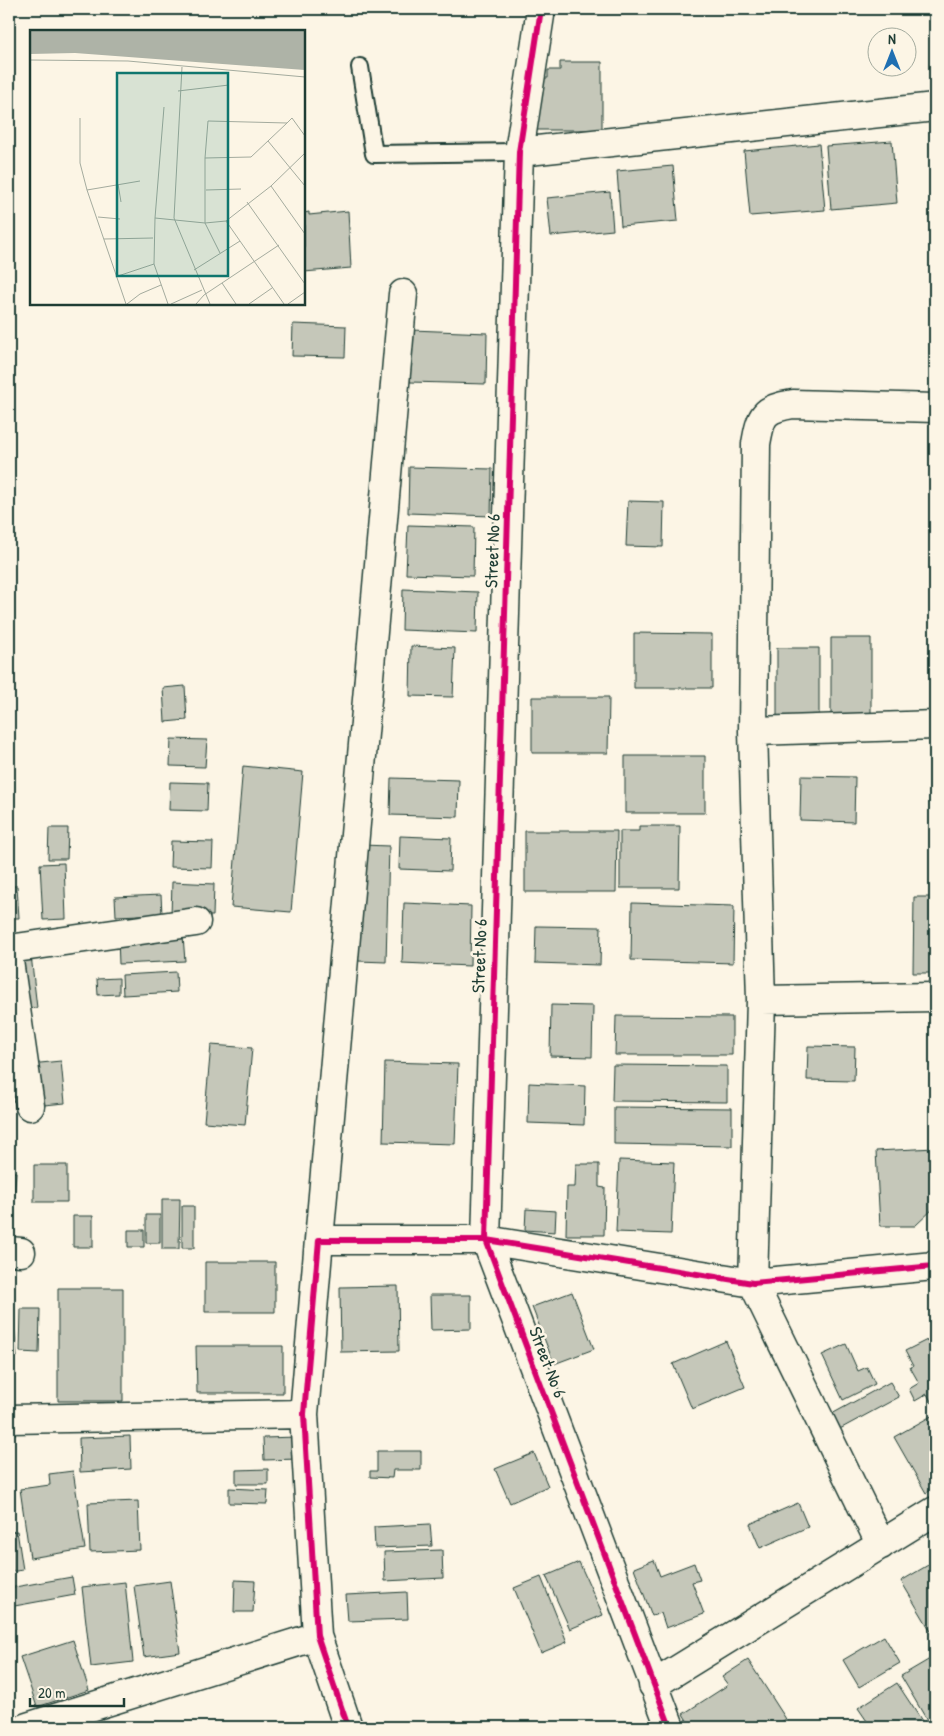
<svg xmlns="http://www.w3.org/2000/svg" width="944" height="1736" font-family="'Patrick Hand',sans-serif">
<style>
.building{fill:#c5c7b9;stroke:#1f3d34}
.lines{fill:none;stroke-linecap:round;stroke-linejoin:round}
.lane-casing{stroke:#1f3d34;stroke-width:20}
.street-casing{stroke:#1f3d34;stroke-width:31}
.lane{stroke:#fcf5e5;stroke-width:16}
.street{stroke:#fcf5e5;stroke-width:28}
.cycleway-casing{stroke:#fcf5e5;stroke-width:9}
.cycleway{stroke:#d6006c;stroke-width:6}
.labels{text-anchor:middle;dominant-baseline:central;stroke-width:5;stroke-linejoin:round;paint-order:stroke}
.street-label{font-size:18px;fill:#1f3d34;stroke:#fcf5e5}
.inset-road{fill:none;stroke:#a4ab9e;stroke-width:1}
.view{fill:#0f766e;fill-opacity:0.15;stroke:#0f766e;stroke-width:2.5}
.inset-edge{fill:none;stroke:#1f3d34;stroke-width:2.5}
</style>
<rect width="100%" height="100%" fill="#fcf5e5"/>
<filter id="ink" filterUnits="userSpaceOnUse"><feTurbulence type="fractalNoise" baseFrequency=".02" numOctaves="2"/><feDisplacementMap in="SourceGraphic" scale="10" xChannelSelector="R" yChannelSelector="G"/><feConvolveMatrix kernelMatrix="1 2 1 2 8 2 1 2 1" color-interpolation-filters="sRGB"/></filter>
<g filter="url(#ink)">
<path class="building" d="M560 62H602V130H534V78H548V70H560Z
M892 141 897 203 831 209 826 146Z
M819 144 825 210 750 216 744 151Z
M673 166 678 221 621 226 617 171Z
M610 192 613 230 551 236 547 198Z
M348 211 351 268 304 272V213L309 212V215Z
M293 324 346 326 345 357 292 356Z
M412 330 487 333 486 384 410 382Z
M409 467 492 469 491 516 408 513Z
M628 501 664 502 663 547 626 546Z
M408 525 474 527 473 576 406 574Z
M403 589 478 592 477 633 402 630Z
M634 633 712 634V688H634Z
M831 638H871V720H831Z
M411 646 455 648 453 697 410 696Z
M777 648H819V721H777Z
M185 686 187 720 165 722 163 688Z
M532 697H609L608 753H532Z
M171 739 207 740 205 767 170 766Z
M625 756H705V813H625Z
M243 766 303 772 291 912 231 907Z
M801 776 855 777 854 822 800 820Z
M391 778 459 780 458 817 390 815Z
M170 782 208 783 207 811 169 810Z
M639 826H680L679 888H620V831H639Z
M49 828H68L67 859H48Z
M525 831H617L616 892H525Z
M400 836 451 838 450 871 399 869Z
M171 841 213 842 212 868 170 867Z
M362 845 389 846 386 962 358 961Z
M64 863 66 919 43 920 40 864Z
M172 882 214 884 213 916 171 915Z
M9 886H17L19 918H9Z
M161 895 162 914 116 916 115 897Z
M914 897H935V973H913Z
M404 903 471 906 470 966 402 963Z
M632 903 734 906 733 963 631 960Z
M536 926 601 927 600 965 535 963Z
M183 936 185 961 119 964 118 939Z
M31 955 37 1008 18 1010 12 957Z
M176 972 177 992 123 995 122 975Z
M119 978V994L98 995 97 979Z
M551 1005 593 1006 592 1057 550 1056Z
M616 1016 732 1017V1055H615Z
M211 1045 252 1048 245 1125 204 1122Z
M808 1046 855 1047 854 1081 807 1080Z
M61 1061 65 1103 34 1106 30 1064Z
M385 1062 458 1064 455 1144 383 1142Z
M613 1065 727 1066V1102L612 1101Z
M9 1070H19V1101H9Z
M529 1083 585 1086 584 1125 528 1123Z
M614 1107 732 1108V1146L614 1144Z
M935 1148V1207L915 1226H880L876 1151Z
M619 1160 674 1162 671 1234 616 1232Z
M576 1164H599V1187L605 1188 604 1235H566L567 1187H575Z
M34 1165H67V1202H34Z
M9 1172H16L12 1234H9Z
M162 1199H180L179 1249H162Z
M182 1206H194V1248H182Z
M526 1209 556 1211 555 1232 525 1230Z
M146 1215H160V1243H146Z
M73 1216H93V1247H73Z
M128 1230H144V1247H128Z
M205 1262H275V1312H205Z
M398 1286 399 1351 341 1352 340 1287Z
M58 1288H123V1401H58Z
M572 1292 594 1349 554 1364 532 1307Z
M430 1295H471V1329L431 1330Z
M21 1309H40L39 1353 20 1352Z
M14 1325 17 1357H9V1326Z
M927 1340 935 1354V1401L932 1403 927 1394 915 1401 909 1389 919 1383 910 1367 913 1366 905 1351Z
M726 1341 745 1387 692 1409 673 1364Z
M846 1344 858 1371 867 1367 875 1384 843 1400 822 1355Z
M196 1346H283V1393H197Z
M890 1382 899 1397 838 1430 830 1415Z
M935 1414V1488L926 1493 894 1437Z
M130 1436 131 1469 80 1472 79 1438Z
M298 1437 299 1459 264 1460 263 1438Z
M377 1451H421V1470H393L392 1478 370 1477V1471H377Z
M534 1453 548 1486 510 1503 495 1469Z
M268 1469V1484H236V1470Z
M73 1471 85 1549 30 1558 20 1489 50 1485 49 1474Z
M229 1488 268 1490 267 1504 229 1503Z
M9 1493 11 1511 9 1512Z
M138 1501 140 1550 90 1552 88 1503Z
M798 1503 808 1527 760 1548 750 1524Z
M430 1524 432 1546 375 1548 374 1527Z
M17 1531 23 1570 9 1572V1532Z
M442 1550 443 1578 385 1581 384 1552Z
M654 1560 660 1576 694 1563 700 1580 692 1582 704 1614 666 1628 661 1613 652 1616 634 1568Z
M935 1561V1631L932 1633 901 1581Z
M579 1562 603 1615 570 1629 546 1576Z
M72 1577 75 1595 9 1607V1588Z
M541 1577 567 1642 541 1653 514 1588Z
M235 1580 255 1581 253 1612H234Z
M170 1581 180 1652 144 1657 134 1586Z
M125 1582 133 1662 91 1667 82 1587Z
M407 1592 408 1619 348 1621 346 1595Z
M884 1636 900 1663 859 1687 843 1660Z
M73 1640 89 1690 37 1707 20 1657Z
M935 1656V1727H931L901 1676Z
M748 1660 786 1719 773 1727H691L683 1714 728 1685 722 1677Z
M897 1683 926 1727H871L858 1708Z"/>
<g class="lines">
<g class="lane-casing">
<path id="lane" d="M360 67 374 154 519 152"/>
</g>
<g class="street-casing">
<path id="street" d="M541 9 519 152 486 1240 670 1727
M519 152 935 107
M935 408 793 404C763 409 761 415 756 444L753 731 935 725
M753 731 761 1000 753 1283 881 1545
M9 949 196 922
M9 961 30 1106
M761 1000 935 997
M319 1240 403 294
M9 1251 21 1252
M9 1419 304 1414
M653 1685 935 1511
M27 1727 317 1636
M348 1727 317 1636 304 1414 319 1240H486L753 1283 934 1266 935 1264"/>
</g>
<use href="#lane" class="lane"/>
<use href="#street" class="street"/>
<g class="cycleway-casing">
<path id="cycleway" d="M541 9 519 152 486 1240 670 1727
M348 1727 317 1636 304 1414 319 1240H486L753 1283 934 1266 935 1264"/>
</g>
<use href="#cycleway" class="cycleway"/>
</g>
</g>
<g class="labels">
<g class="street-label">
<text transform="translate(492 551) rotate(-88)">Street No 6</text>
<text transform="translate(479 956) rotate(-88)">Street No 6</text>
<text transform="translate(548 1362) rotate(69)">Street No 6</text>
</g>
</g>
<g transform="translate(30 30)">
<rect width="275" height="275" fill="#fcf5e5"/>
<path d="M0 1H275V40L45 23 0 24Z" fill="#aeb3a7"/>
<path class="inset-road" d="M0 30 98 31 275 47M152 37 144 188 180 274M148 61 199 55M50 88V133L57 160 96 274M257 93 178 91 175 128 221 127 257 93 262 88 275 106M238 111 275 156M175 128V193L190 223M88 154 91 172M241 156 275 204M57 160 110 151M176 160 211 159M217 172 275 254M68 187 90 189M125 188 134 77M196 191 254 274M74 209 123 208M164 240 210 211M88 246 124 234M192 253 206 274M97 274 110 264 131 255M138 274 124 234 125 188 175 193 196 191 241 156 275 123M141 274 172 260M166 274 174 265 249 215M219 274 242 258M258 274 275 262"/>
<path class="view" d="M87 43H198V246H87Z"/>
<rect width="275" height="275" class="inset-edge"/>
</g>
<rect width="944" height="1736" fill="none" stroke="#fcf5e5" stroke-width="30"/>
<rect x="15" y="15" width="914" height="1706" fill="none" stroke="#1f3d34" stroke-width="2" filter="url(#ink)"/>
<g transform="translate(892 52)"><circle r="24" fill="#fcf5e5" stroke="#a4ab9e"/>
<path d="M0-4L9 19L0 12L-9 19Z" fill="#1f6fb2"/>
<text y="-8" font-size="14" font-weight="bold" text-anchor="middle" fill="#1f3d34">N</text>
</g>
<path d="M30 1698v8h94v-8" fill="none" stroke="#1f3d34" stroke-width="2.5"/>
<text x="38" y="1698" font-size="15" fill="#1f3d34" stroke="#fcf5e5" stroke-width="4" paint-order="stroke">20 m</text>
</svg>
